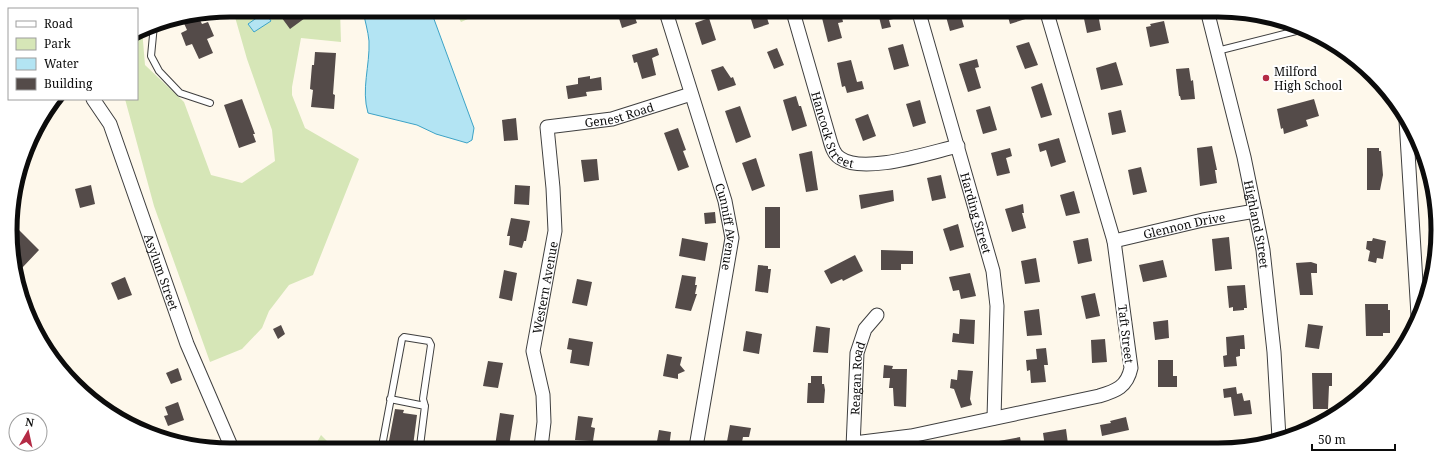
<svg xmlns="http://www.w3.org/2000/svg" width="1448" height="460" font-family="'Noto Serif',serif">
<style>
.green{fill:#d6e6b7}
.water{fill:#b3e4f3;stroke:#3da3c6}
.building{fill:#544b49}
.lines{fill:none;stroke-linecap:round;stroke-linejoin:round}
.service-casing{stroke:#3f3f3f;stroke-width:8}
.minor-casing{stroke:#3f3f3f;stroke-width:15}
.service{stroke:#fff;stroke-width:6}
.minor{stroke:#fff;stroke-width:13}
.poi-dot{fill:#b42b45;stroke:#fff;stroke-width:1.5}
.labels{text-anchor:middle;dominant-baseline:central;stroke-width:4;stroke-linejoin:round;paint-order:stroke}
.poi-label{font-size:12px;fill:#0c0c0c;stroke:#fff;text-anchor:start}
.street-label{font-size:12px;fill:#0c0c0c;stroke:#fff}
.rim{fill:none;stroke:#0c0c0c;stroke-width:5}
</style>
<rect width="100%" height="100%" fill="#fef8eb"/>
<path class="green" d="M233 10H340L341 42 301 38 292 87V95L305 128 359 159 313 275 289 285 269 311 262 328 242 349 210 362 154 206 125 99H137V32L142 29 145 65 184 102 211 175 242 183 275 161 272 130 247 59Z
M455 11H486L461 22Z
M321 435 332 446H315Z"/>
<path class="water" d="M363 11H431L474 128 472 140 467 143 436 134 417 125 368 113C361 89 370 66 369 41 368 31 365 21 363 11Z
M265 12 271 21 254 32 248 24Z"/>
<path class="building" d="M276 10H316L290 29Z
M617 12H633L637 23 622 28Z
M753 12H765L769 24 754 29 750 16 754 15Z
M841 13 843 22 838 23 842 38 828 42 822 18Z
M878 13H906V16L889 20 891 27 882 29Z
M945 13H960L964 27 950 31Z
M1007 13H1038V15L1010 24Z
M1083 14H1098L1101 30 1087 33Z
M198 16 202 24 208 22 214 36 207 39 213 53 199 59 192 44 186 46 181 33 187 30 182 19Z
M709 18 716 40 702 45 695 23Z
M1164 21 1169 43 1150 47 1146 27 1151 26 1150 24Z
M1029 42 1038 65 1025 69 1016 46Z
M903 44 909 66 894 70 888 48Z
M657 48 659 55 652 58 656 75 642 79 637 62 634 63 632 55Z
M777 48 784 65 774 69 767 52Z
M315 52 336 53 333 94 335 95 334 109 311 107 313 90 310 89 312 65H314Z
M977 59 979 67 975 68 981 88 968 92 959 64Z
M851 60 857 82 862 81 864 89 847 93 845 86 842 87 837 63Z
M1116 62 1123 85 1101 90 1096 68Z
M723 66 731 78 733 77 736 85 718 91 711 70Z
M1189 68 1191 81 1193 80 1195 99 1181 100 1180 96H1179L1176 69Z
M590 76V79L601 77 602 90 586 92 587 96 568 99 566 86 578 84V78Z
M1042 83 1052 115 1041 118 1031 87Z
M796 96 799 106H801L807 126 792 131 783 100Z
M242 99 255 134H253L256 142 239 148 224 105Z
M1314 99 1319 116 1306 120 1308 126 1284 134 1283 128 1281 129 1277 109Z
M920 100 926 123 913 127 906 104Z
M740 106 751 137 736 143 725 111Z
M990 106 997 130 983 134 976 110Z
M1121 110 1126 132 1112 135 1108 113Z
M868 114 876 136 863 141 855 119Z
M516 118 518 140 504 141 502 120Z
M678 128 686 150 683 151 689 167 678 171 664 133Z
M1059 138 1066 162 1051 167 1046 150 1040 152 1038 144Z
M1212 146 1217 170H1215L1217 183 1200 186 1197 148Z
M1010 148 1012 156 1006 158 1010 173 997 176 991 153Z
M1367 148H1379V151H1381L1383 175 1380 190H1367Z
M812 151 818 190 806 192 799 154Z
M756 158 765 186 752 191 742 163Z
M597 159 599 180 584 182 581 160Z
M1141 167 1147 192 1133 195 1128 170Z
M941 175 946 198 932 201 927 178Z
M91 185 95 204 80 208 75 189Z
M515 185 530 186 529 205 514 204Z
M893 190 894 201 861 209 859 195Z
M1074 191 1080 213 1066 216 1060 195Z
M1023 204 1024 213H1022L1026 228 1012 232 1005 209Z
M765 207H780V248H765Z
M715 212 716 223 705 224 704 213Z
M511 218 530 221 526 241H524L522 248 509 245 510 236H507Z
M13 224 39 250 22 268 16 262Z
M958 224 964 247 950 251 943 229Z
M1229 237 1232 269 1215 271 1212 239Z
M682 238 708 243 705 261 679 256Z
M1088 238 1092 261 1078 264 1073 241Z
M1373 238 1386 241 1383 259 1377 258 1376 263 1368 261 1370 251 1366 249 1367 241H1372Z
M881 250 913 251V264H901V270H881Z
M855 255 863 271 843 281 842 279 831 284 824 271Z
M1036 258 1040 282 1025 284 1021 261Z
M1163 260 1167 277 1143 282 1139 265Z
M1311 262 1317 264V273H1311L1313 295H1300L1296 263Z
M758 265 768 266V269H771L768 293 755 291Z
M504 270 517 273 512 301 499 298Z
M970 273 976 296 961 299 959 290 953 291 949 277Z
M682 275 696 277 695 285H697L695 294H697L691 311 675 308Z
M125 277 132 295 118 300 111 283Z
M577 279 592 282 587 306 572 303Z
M1245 285 1247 308H1244V310L1233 311V307L1229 308 1227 286Z
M1095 293 1100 316 1086 319 1081 296Z
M1365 304H1388V310H1390V333H1383V336H1366Z
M1039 309 1042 335 1027 336 1024 311Z
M960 319 975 320 974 344 952 342 953 333 959 334Z
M1168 320 1169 338 1155 340 1153 322Z
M1308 324 1323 326 1319 349 1305 347Z
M281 325 285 334 278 339 273 329Z
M816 326 830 328 828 353 813 352Z
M746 331 762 334 759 354 743 351Z
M1244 335 1245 349H1240V356L1236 357 1237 366 1224 367 1223 356 1227 355 1226 337Z
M569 338 593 342 589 366 570 363 572 350 567 349Z
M1105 339 1107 362 1092 363 1091 340Z
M1046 348 1048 365H1044L1046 382 1031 383 1030 370 1027 371 1026 360 1037 359 1036 349Z
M667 354 682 357 680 365 685 371 678 374V379L663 376Z
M1158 360H1173V376H1177V387H1158Z
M488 361 503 363 498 388 483 386Z
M884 365 893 366 892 369H907L906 407 894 406 893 388H889L890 378H883Z
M178 368 182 380 171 384 166 373Z
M958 370 973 371 970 399 972 405 961 408 954 389 950 388 951 379 957 380Z
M1312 373H1332V386H1329L1328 409H1313Z
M811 376H822V384H824L825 390 824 403H807L808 383H811Z
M1236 387 1237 394 1242 393 1244 401 1250 400 1252 414 1234 416 1231 397 1224 398 1223 389Z
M178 402 184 420 168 426 164 416 168 415 165 407Z
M395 409 404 410 403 413 417 415 413 446H388Z
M500 413 514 415 509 446H495Z
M578 416 593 418 591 427 595 428 593 441 575 440Z
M1126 417 1129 430 1102 436 1100 425 1111 423 1110 421Z
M730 425 751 428 749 437H743L741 447H726Z
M1066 429 1068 444 1045 447 1043 433Z
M659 430 671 432 669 447H656Z
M1020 437 1022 448H988V443Z"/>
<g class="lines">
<g class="service-casing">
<path id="service" d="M154 25 151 56 159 71 180 93 210 103
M1217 51 1300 30
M390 399 425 406
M382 446 402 339 404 337 429 341 431 345 423 399 425 406 420 446"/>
</g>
<g class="minor-casing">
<g id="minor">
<path id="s1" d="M666 12 725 201 732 238 696 447"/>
<path id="s2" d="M793 12 829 137C831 144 833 154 840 158 864 175 931 152 958 146"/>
<path id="s3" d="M919 13 993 271 997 306 994 418"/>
<path id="s4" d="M1208 14 1244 157 1263 250 1274 352 1279 438"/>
<path id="s5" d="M93 99 110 124 187 344 231 446"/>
<path d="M1406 120 1418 315"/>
<path id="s6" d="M1114 241 1203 220 1255 211"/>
<path d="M854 443 911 436 1099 396C1116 391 1127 387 1131 368L1114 241 1047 13"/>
<path id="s7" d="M541 447 544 422 543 395 533 351 555 231 553 188 547 127 612 119 691 94"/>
<path id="s8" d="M853 447 857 353 865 329 877 315"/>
</g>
</g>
<use href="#service" class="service"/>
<use href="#minor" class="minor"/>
</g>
<circle class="poi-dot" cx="1266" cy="78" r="4"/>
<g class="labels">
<g class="poi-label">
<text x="1274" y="71">Milford<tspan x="1274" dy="14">High School</tspan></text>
</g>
<g class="street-label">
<text stroke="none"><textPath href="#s7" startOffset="397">Genest Road</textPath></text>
<text stroke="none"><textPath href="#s2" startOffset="126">Hancock Street</textPath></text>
<text stroke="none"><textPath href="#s3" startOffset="208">Harding Street</textPath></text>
<text stroke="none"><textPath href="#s4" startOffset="216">Highland Street</textPath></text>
<text stroke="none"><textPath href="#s6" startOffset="72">Glennon Drive</textPath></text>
<text stroke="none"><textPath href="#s1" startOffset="224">Cunniff Avenue</textPath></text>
<text stroke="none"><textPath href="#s5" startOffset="187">Asylum Street</textPath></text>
<text stroke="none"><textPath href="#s7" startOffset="162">Western Avenue</textPath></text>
<text transform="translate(1126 334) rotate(83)">Taft Street</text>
<text stroke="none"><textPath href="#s8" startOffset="69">Reagan Road</textPath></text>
</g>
</g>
<path d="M0 0H1448V460H0ZM230 17H1218A213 213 0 0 1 1431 230V230A213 213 0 0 1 1218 443H230A213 213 0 0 1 17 230V230A213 213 0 0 1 230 17Z" fill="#fff" fill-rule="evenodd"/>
<path class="rim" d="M230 17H1218A213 213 0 0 1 1431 230V230A213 213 0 0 1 1218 443H230A213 213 0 0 1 17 230V230A213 213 0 0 1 230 17Z"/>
<rect x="8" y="8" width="130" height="92" fill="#ffffff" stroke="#9e9e9e"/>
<rect x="16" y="21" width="20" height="6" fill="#ffffff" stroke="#9e9e9e"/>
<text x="44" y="28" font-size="12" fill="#0c0c0c">Road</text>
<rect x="16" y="38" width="20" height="12" fill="#d6e6b7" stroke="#9e9e9e"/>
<text x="44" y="48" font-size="12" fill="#0c0c0c">Park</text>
<rect x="16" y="58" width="20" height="12" fill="#b3e4f3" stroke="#9e9e9e"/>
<text x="44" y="68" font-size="12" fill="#0c0c0c">Water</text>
<rect x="16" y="78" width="20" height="12" fill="#544b49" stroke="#9e9e9e"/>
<text x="44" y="88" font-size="12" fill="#0c0c0c">Building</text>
<g transform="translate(28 432) rotate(9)"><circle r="19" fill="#ffffff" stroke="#9e9e9e"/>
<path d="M0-3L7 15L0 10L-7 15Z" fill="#b42b45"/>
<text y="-6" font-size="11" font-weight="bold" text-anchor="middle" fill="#0c0c0c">N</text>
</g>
<path d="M1312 444v6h83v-6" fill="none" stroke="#0c0c0c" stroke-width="2"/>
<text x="1318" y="444" font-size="12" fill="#0c0c0c" stroke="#ffffff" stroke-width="3" paint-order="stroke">50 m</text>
</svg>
